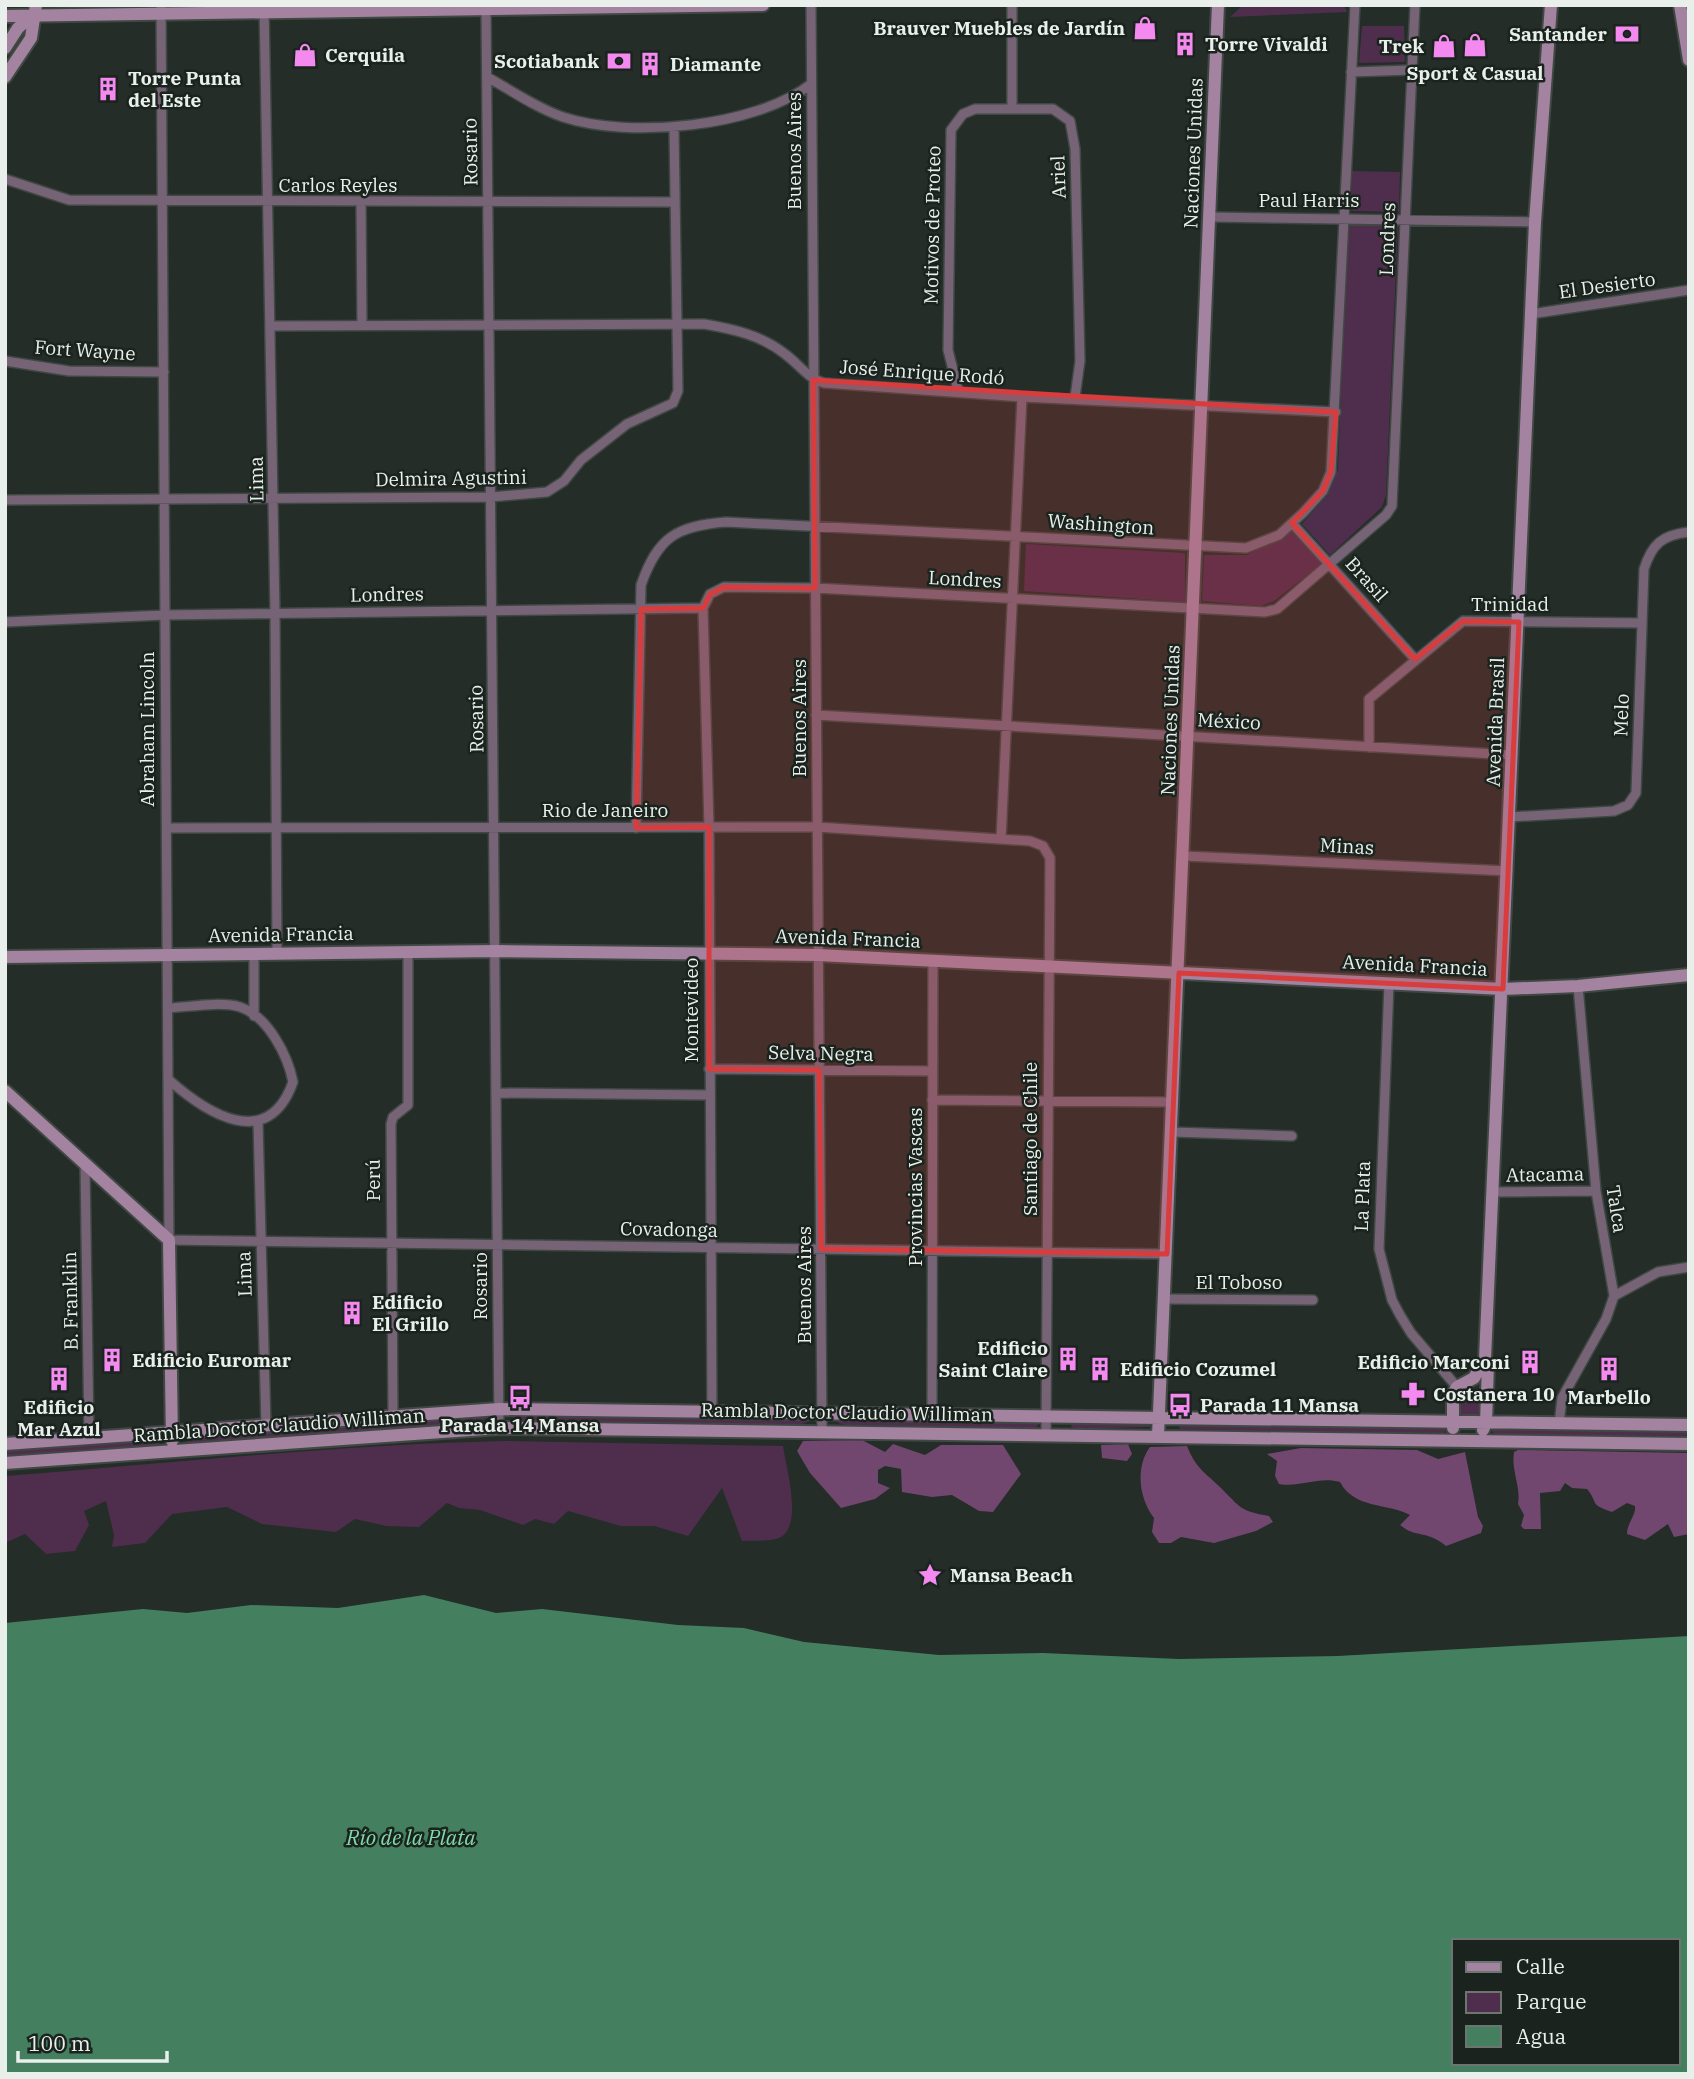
<svg xmlns="http://www.w3.org/2000/svg" width="1694" height="2079" font-family="'IBM Plex Serif',serif">
<style>
.green{fill:#4e2e4c}
.forest{fill:#71466f}
.water{fill:#448060;fill-rule:evenodd}
.lines{fill:none;stroke-linecap:round;stroke-linejoin:round}
.street-casing{stroke:#404843;stroke-width:12}
.secondary-casing{stroke:#404843;stroke-width:16}
.street{stroke:#776376;stroke-width:9}
.secondary{stroke:#a383a0;stroke-width:12}
.marked{fill:#d83c3c;fill-opacity:0.2;stroke:#d83c3c;stroke-width:5;stroke-linejoin:round}
.labels{text-anchor:middle;dominant-baseline:central;stroke-width:5;stroke-linejoin:round;paint-order:stroke}
.poi-label{font-size:19px;font-weight:bold;fill:#e9f0ec;stroke:#1a231e;text-anchor:start}
.street-label{font-size:19px;fill:#e9f0ec;stroke:#1a231e}
.water-label{font-size:21px;font-style:italic;fill:#81daa9;stroke:#1a231e}
</style>
<rect width="100%" height="100%" fill="#242d27"/>
<path class="green" d="M1344 5 1347 12 1230 17 1242 6Z
M1362 26H1404L1405 62 1359 63Z
M1352 171 1400 172 1399 212 1351 211Z
M1398 225 1386 495 1382 507 1330 555 1302 524 1327 495 1338 470 1347 226Z
M1291 531 1323 563 1274 601 1261 606 1202 601 1204 555H1247Z
M1026 544 1185 553V602L1024 591Z
M1469 1389 1478 1393 1481 1410 1477 1415H1459L1457 1399 1460 1392Z
M483 1415 486 1419 477 1423 193 1444 185 1441 194 1436Z
M515 1415 802 1418 808 1422 799 1425 520 1422 512 1419Z
M839 1420 1037 1421 1039 1423 1036 1428 845 1425 838 1423Z
M1073 1421 1148 1422 1150 1427 1075 1429 1071 1427Z
M1178 1424 1444 1425 1447 1429 1444 1433 1180 1429Z
M1491 1427 1689 1429V1436L1493 1434Z
M154 1439 163 1442 154 1446 5 1457V1450Z
M504 1441 783 1446C786 1467 803 1524 781 1537 772 1542 753 1540 742 1541L722 1488 688 1536 654 1526H621L568 1511 554 1524 535 1519 523 1525 480 1510 459 1508 447 1503 419 1527 386 1526 355 1519 336 1532 262 1524 227 1507 172 1514 145 1543 112 1547 114 1535 106 1501 84 1511 89 1525 75 1551 46 1554 25 1534 5 1543V1476C171 1463 337 1445 504 1441Z"/>
<path class="forest" d="M862 1440 885 1452 893 1444 925 1455 941 1445H1003L1021 1474 993 1512 979 1511 952 1495 932 1497 902 1492 901 1469 885 1466 878 1470V1483L890 1488 875 1499 841 1508 810 1473 797 1451 803 1441Z
M1128 1444 1132 1454 1127 1461 1102 1458 1101 1445Z
M1187 1446C1196 1469 1205 1472 1222 1489 1241 1508 1240 1511 1269 1516L1273 1522 1256 1531 1214 1543 1181 1537 1171 1543H1159L1152 1532 1154 1518C1139 1499 1135 1467 1150 1447Z
M1301 1448 1417 1450 1438 1459 1465 1452 1478 1517 1483 1526 1481 1533 1446 1546C1425 1529 1417 1539 1400 1525L1410 1515C1388 1503 1354 1509 1340 1482 1319 1476 1299 1488 1279 1484L1275 1476 1277 1461 1267 1454Z
M1518 1450 1689 1453V1534L1674 1537 1668 1524 1645 1540 1627 1534C1627 1523 1636 1516 1635 1506L1627 1503 1612 1512C1588 1504 1599 1503 1587 1489L1572 1488 1565 1483 1560 1491 1540 1493 1541 1529H1524L1521 1526 1524 1515 1518 1504C1521 1486 1511 1471 1514 1452Z"/>
<path class="water" d="M424 1595 496 1613 542 1609 678 1625 744 1628 804 1642 939 1655 1043 1653 1179 1659 1338 1656 1689 1636V2074H5V1623L143 1609 187 1613 251 1605 338 1608ZM1454 1941H1678V2063H1454Z"/>
<g class="lines">
<g class="street-casing">
<path id="street" d="M161 5 169 1240 1167 1254
M264 5 275 613 277 953
M811 5 822 1431
M1012 5V108
M486 10 499 1428
M1351 72 1411 70
M487 77C511 90 536 108 563 117 629 139 756 127 811 84
M5 179 69 200 675 202
M361 202 362 325
M1210 217 1535 222
M1531 314 1689 290
M271 326 704 324C733 329 761 335 785 354 799 364 807 378 824 383L1022 397 1336 412
M5 361 69 371 164 372
M958 390 948 350 951 130 963 114 975 109H1053L1070 121 1075 149 1080 361 1075 397
M5 500 491 497 547 492 564 481 581 460 627 424 673 403 678 391 674 127
M1292 523 1415 659
M703 608 709 827 712 1412
M5 622 165 615 703 608 710 594 724 587 815 588 1265 612 1277 609 1386 515 1392 506 1415 5
M816 715 1513 755
M1369 747V699L1463 621 1642 623
M1510 817 1614 811 1628 805 1636 793 1644 569C1652 544 1662 535 1689 532
M167 828 817 827 1030 841 1043 846 1050 858 1046 1434
M636 828 641 585C658 537 676 526 726 522L1246 548 1279 535 1303 513 1323 491 1331 472 1355 5
M1001 839 1022 397
M1184 856 1508 871
M254 953V1016
M1389 983 1379 1249 1392 1300 1400 1315 1411 1333 1457 1387
M168 1008C190 1007 219 1001 240 1007 268 1016 288 1056 293 1082 268 1153 206 1113 168 1079
M709 1069 932 1071
M496 1093 709 1095
M932 1100 1173 1102
M258 1122 266 1426
M1172 1132 1292 1136
M85 1164 89 1437
M1494 1192 1596 1191
M1614 1296 1658 1272 1689 1267
M1165 1299 1313 1300
M932 1414 933 961
M393 1416 391 1124 393 1117 408 1105V952
M1559 1424 1562 1398 1606 1319 1614 1296 1596 1191 1578 986"/>
</g>
<g class="secondary-casing">
<path id="secondary" d="M1680 5 1689 60
M5 16 763 5
M5 48 18 28 32 16
M5 77 31 38 36 5
M5 957 496 951 818 955 1503 989 1578 986 1689 975
M5 1091 169 1240 172 1441
M1453 1428V1394L1457 1387 1474 1378 1485 1359
M1483 1430 1486 1423 1488 1364 1485 1359 1535 222 1551 5
M1158 1436 1218 5
M5 1444 499 1409 1689 1425
M5 1463 499 1428 1689 1444"/>
</g>
<use href="#street" class="street"/>
<use href="#secondary" class="secondary"/>
</g>
<path class="marked" d="M813 380 1336 412 1331 472 1323 491 1292 523 1415 659 1463 621 1519 622 1503 989 1179 973 1167 1254 821 1249 819 1070 709 1069V827L636 828 641 609 703 608 710 594 724 587 815 588Z"/>
<defs>
<g id="shop-bare" transform="scale(1.89)"><path d="M-5-2.5h2.3a2.7 3.5 0 0 1 5.4 0H5L5.5 6h-11ZM-1.5-2.5h3a1.5 2.3 0 0 0-3 0Z" fill="#f489ef" stroke="#1a231e" stroke-width="2.5" paint-order="stroke"/></g>
<g id="bank-bare" transform="scale(1.89)"><path d="M-6-4H6V4H-6ZM0-2.3a2.3 2.3 0 1 0 0 4.6a2.3 2.3 0 1 0 0-4.6Z" fill="#f489ef" stroke="#1a231e" stroke-width="2.5" paint-order="stroke"/></g>
<g id="building-bare" transform="scale(1.89)"><path d="M-4-6H4V6H1V3H-1V6H-4ZM-2.5-4.3h1.7v1.8h-1.7ZM.8-4.3h1.7v1.8H.8ZM-2.5-1h1.7V.8h-1.7ZM.8-1h1.7V.8H.8Z" fill="#f489ef" stroke="#1a231e" stroke-width="2.5" paint-order="stroke"/></g>
<g id="pharmacy-bare" transform="scale(1.89)"><path d="M-2-6h4v4h4v4h-4v4h-4v-4h-4v-4h4Z" fill="#f489ef" stroke="#1a231e" stroke-width="2.5" paint-order="stroke"/></g>
<g id="bus-bare" transform="scale(1.89)"><path d="M-5-6H5V4H4V6H2V4H-2V6H-4V4H-5ZM-3.5-4V0h7V-4ZM-3.5 1.2v1.5H-2V1.2ZM2 1.2v1.5H3.5V1.2Z" fill="#f489ef" stroke="#1a231e" stroke-width="2.5" paint-order="stroke"/></g>
<g id="sight-bare" transform="scale(1.89)"><path d="M0-6L1.8-2.2L6-1.7L2.9 1.2L3.7 5.4L0 3.3L-3.7 5.4L-2.9 1.2L-6-1.7L-1.8-2.2Z" fill="#f489ef" stroke="#1a231e" stroke-width="2.5" paint-order="stroke"/></g>
</defs>
<g fill-rule="evenodd">
<use href="#shop-bare" x="1145" y="28"/>
<use href="#bank-bare" x="1627" y="34"/>
<use href="#building-bare" x="1185" y="44"/>
<use href="#shop-bare" x="1475" y="45"/>
<use href="#shop-bare" x="1444" y="46"/>
<use href="#shop-bare" x="305" y="55"/>
<use href="#bank-bare" x="619" y="61"/>
<use href="#building-bare" x="650" y="64"/>
<use href="#building-bare" x="108" y="89"/>
<use href="#building-bare" x="352" y="1313"/>
<use href="#building-bare" x="1068" y="1359"/>
<use href="#building-bare" x="112" y="1360"/>
<use href="#building-bare" x="1530" y="1362"/>
<use href="#building-bare" x="1100" y="1369"/>
<use href="#building-bare" x="1609" y="1369"/>
<use href="#building-bare" x="59" y="1379"/>
<use href="#pharmacy-bare" x="1413" y="1394"/>
<use href="#bus-bare" x="520" y="1397"/>
<use href="#bus-bare" x="1180" y="1405"/>
<use href="#sight-bare" x="930" y="1575"/>
</g>
<g class="labels">
<g class="poi-label">
<text x="1125" y="28" text-anchor="end">Brauver Muebles de Jardín</text>
<text x="1607" y="34" text-anchor="end">Santander</text>
<text x="1205" y="44">Torre Vivaldi</text>
<text x="1424" y="46" text-anchor="end">Trek</text>
<text x="325" y="55">Cerquila</text>
<text x="599" y="61" text-anchor="end">Scotiabank</text>
<text x="670" y="64">Diamante</text>
<text x="1475" y="73" text-anchor="middle">Sport &amp; Casual</text>
<text x="128" y="78">Torre Punta<tspan x="128" dy="22">del Este</tspan></text>
<text x="372" y="1302">Edificio<tspan x="372" dy="22">El Grillo</tspan></text>
<text x="1048" y="1348" text-anchor="end">Edificio<tspan x="1048" dy="22">Saint Claire</tspan></text>
<text x="132" y="1360">Edificio Euromar</text>
<text x="1510" y="1362" text-anchor="end">Edificio Marconi</text>
<text x="1120" y="1369">Edificio Cozumel</text>
<text x="1433" y="1394">Costanera 10</text>
<text x="1609" y="1397" text-anchor="middle">Marbello</text>
<text x="1200" y="1405">Parada 11 Mansa</text>
<text x="59" y="1407" text-anchor="middle">Edificio<tspan x="59" dy="22">Mar Azul</tspan></text>
<text x="520" y="1425" text-anchor="middle">Parada 14 Mansa</text>
<text x="950" y="1575">Mansa Beach</text>
</g>
<g class="street-label">
<text transform="translate(794 151) rotate(-90)">Buenos Aires</text>
<text transform="translate(470 152) rotate(-91)">Rosario</text>
<text transform="translate(1193 153) rotate(-88)">Naciones Unidas</text>
<text transform="translate(1058 177) rotate(-92)">Ariel</text>
<text x="338" y="185">Carlos Reyles</text>
<text x="1309" y="200">Paul Harris</text>
<text transform="translate(932 225) rotate(-89)">Motivos de Proteo</text>
<text transform="translate(1387 239) rotate(-88)">Londres</text>
<text transform="translate(1607 285) rotate(-8)">El Desierto</text>
<text transform="translate(85 350) rotate(4)">Fort Wayne</text>
<text transform="translate(922 372) rotate(4)">José Enrique Rodó</text>
<text transform="translate(451 478) rotate(-1)">Delmira Agustini</text>
<text transform="translate(256 479) rotate(-91)">Lima</text>
<text transform="translate(1101 524) rotate(4)">Washington</text>
<text transform="translate(965 579) rotate(3)">Londres</text>
<text transform="translate(1367 579) rotate(48)">Brasil</text>
<text transform="translate(387 594) rotate(-1)">Londres</text>
<text x="1510" y="604">Trinidad</text>
<text transform="translate(1621 715) rotate(-88)">Melo</text>
<text transform="translate(799 718) rotate(-90)">Buenos Aires</text>
<text transform="translate(476 719) rotate(-91)">Rosario</text>
<text transform="translate(1170 720) rotate(-88)">Naciones Unidas</text>
<text transform="translate(1229 721) rotate(3)">México</text>
<text transform="translate(1495 722) rotate(-88)">Avenida Brasil</text>
<text transform="translate(147 729) rotate(-90)">Abraham Lincoln</text>
<text x="605" y="810">Rio de Janeiro</text>
<text transform="translate(1347 846) rotate(3)">Minas</text>
<text transform="translate(281 934) rotate(-1)">Avenida Francia</text>
<text transform="translate(848 938) rotate(2)">Avenida Francia</text>
<text transform="translate(1415 965) rotate(3)">Avenida Francia</text>
<text transform="translate(691 1010) rotate(-90)">Montevideo</text>
<text transform="translate(821 1053) rotate(1)">Selva Negra</text>
<text transform="translate(1030 1139) rotate(-90)">Santiago de Chile</text>
<text transform="translate(1545 1174) rotate(-1)">Atacama</text>
<text transform="translate(373 1180) rotate(-90)">Perú</text>
<text transform="translate(915 1187) rotate(-90)">Provincias Vascas</text>
<text transform="translate(1362 1196) rotate(-88)">La Plata</text>
<text transform="translate(1617 1209) rotate(81)">Talca</text>
<text transform="translate(669 1229) rotate(1)">Covadonga</text>
<text transform="translate(244 1274) rotate(-92)">Lima</text>
<text x="1239" y="1282">El Toboso</text>
<text transform="translate(804 1285) rotate(-90)">Buenos Aires</text>
<text transform="translate(480 1286) rotate(-90)">Rosario</text>
<text transform="translate(70 1301) rotate(-91)">B. Franklin</text>
<text transform="translate(847 1412) rotate(1)">Rambla Doctor Claudio Williman</text>
<text transform="translate(279 1425) rotate(-4)">Rambla Doctor Claudio Williman</text>
</g>
<g class="water-label">
<text x="411" y="1837">Río de la Plata</text>
</g>
</g>
<rect width="1694" height="2079" fill="none" stroke="#e9f0ec" stroke-width="14"/>
<rect x="1452" y="1939" width="228" height="126" fill="#1a231e" stroke="#6d7570" stroke-width="2"/>
<rect x="1466" y="1962" width="35" height="10" fill="#a383a0" stroke="#6d7570" stroke-width="2"/>
<text x="1516" y="1974" font-size="21" fill="#e9f0ec">Calle</text>
<rect x="1466" y="1992" width="35" height="21" fill="#4e2e4c" stroke="#6d7570" stroke-width="2"/>
<text x="1516" y="2009" font-size="21" fill="#e9f0ec">Parque</text>
<rect x="1466" y="2026" width="35" height="21" fill="#448060" stroke="#6d7570" stroke-width="2"/>
<text x="1516" y="2044" font-size="21" fill="#e9f0ec">Agua</text>
<path d="M18 2051v10h149v-10" fill="none" stroke="#e9f0ec" stroke-width="3.5"/>
<text x="28" y="2051" font-size="21" fill="#e9f0ec" stroke="#1a231e" stroke-width="5" paint-order="stroke">100 m</text>
</svg>
